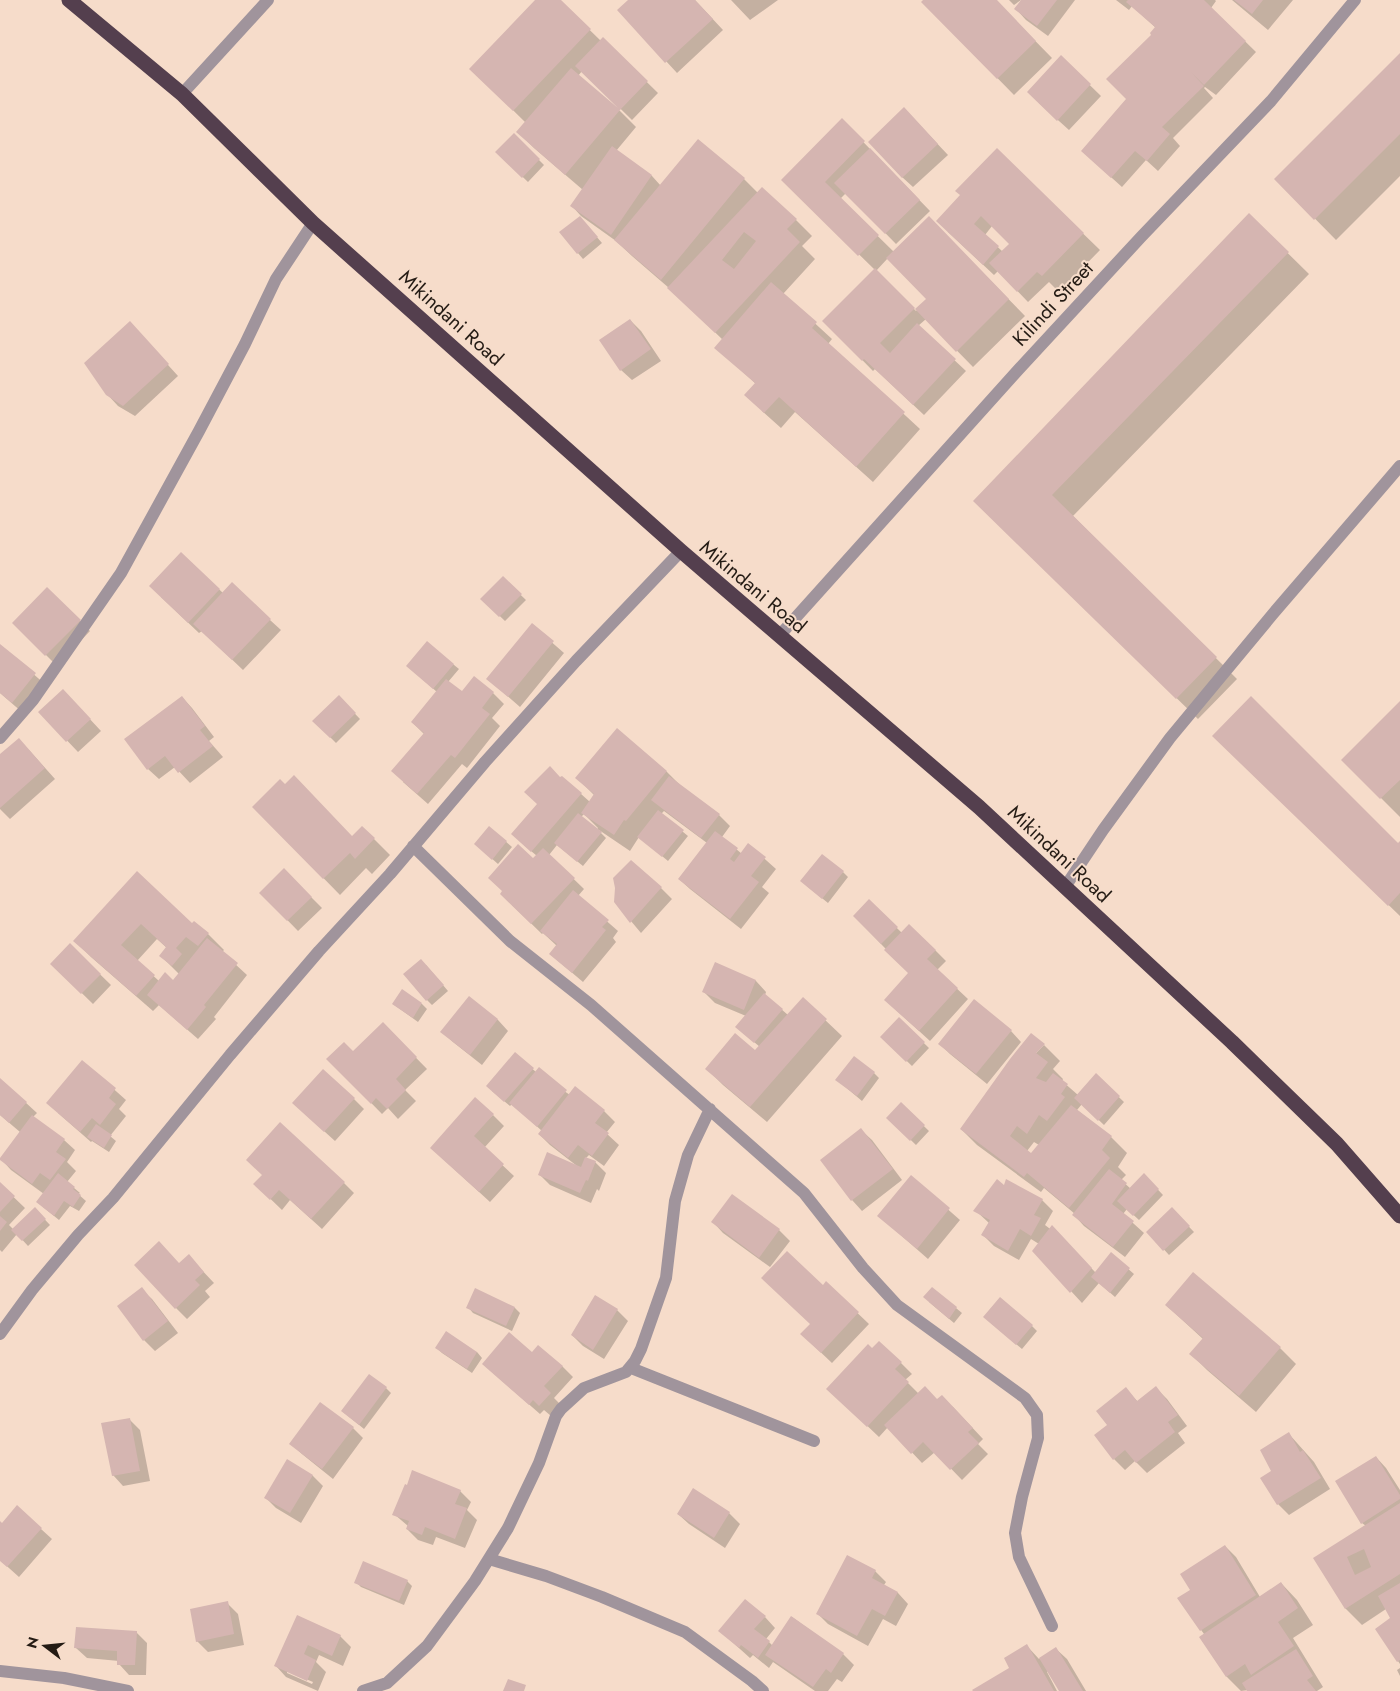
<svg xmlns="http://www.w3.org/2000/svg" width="1400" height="1691" font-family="Jost,sans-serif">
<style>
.shadow{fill:#0003;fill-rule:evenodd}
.building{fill:#d5b5b1;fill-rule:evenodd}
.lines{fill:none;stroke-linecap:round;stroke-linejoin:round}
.minor{stroke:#a0949c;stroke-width:12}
.highway{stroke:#543f4e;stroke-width:15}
.labels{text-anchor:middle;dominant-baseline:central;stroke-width:4;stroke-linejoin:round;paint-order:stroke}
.street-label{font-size:20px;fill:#241b14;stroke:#f6dcca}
</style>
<rect width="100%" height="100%" fill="#f6dcca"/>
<path class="shadow" d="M537 0H559L601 41 603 39 658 93 632 120 582 71 578 76 620 111 636 127 616 151 652 176 661 186 744 179 758 193 796 220 812 236 802 246 815 259 783 294 832 339 828 344 920 429 873 482 795 412 781 428 762 411 756 384 716 347 723 340 669 288 632 256 616 241 581 216 572 206 583 190 534 148 518 132 526 123 471 69Z
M630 0H695L723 30 677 73 619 10Z
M731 0H778L750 20Z
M925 0H995L1052 58 1014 95 923 2Z
M1009 0H1021L1014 5Z
M1022 0H1075L1048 36 1026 20 1016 9Z
M1116 0H1215L1216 1 1211 8 1256 52 1216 95 1205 87 1204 88 1213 98 1173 138 1180 146 1158 171 1146 160 1122 187 1082 151 1127 99 1156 28 1132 6 1129 10Z
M1232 0H1293L1268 30Z
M1400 55V176L1336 240 1276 179Z
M1061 57 1101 96 1069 130 1039 103Z
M842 120 930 211 896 244 846 193 840 199 894 252 945 234 1025 316 973 367 926 319 918 326 966 371 924 415 875 369 873 371 824 321 875 270 783 180ZM888 258 928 299 916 311 876 271Z
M915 120 948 155 913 187 902 177Z
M514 135 544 165 528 182 497 152Z
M997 150 1100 250 1059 292 1049 282 1028 302 998 271 994 275 948 232 961 195ZM992 226 1011 244 1003 252 985 235Z
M1249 215 1309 274 1073 516 1237 679 1198 719 996 522Z
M584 222 602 243 583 259 561 233Z
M630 320 641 331 661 361 632 380 621 370Z
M140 334 178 376 135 416 118 406 107 394Z
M181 554 223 593 270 620 281 630 243 670 202 631 199 633 161 597Z
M503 578 526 600 505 621 482 599Z
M47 589 90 631 57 666 14 623Z
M532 625 564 653 520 707 488 679Z
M427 643 459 669 448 682 462 693H493L504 704 492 718 500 726 467 768 462 764 428 804 403 782 424 734 412 722 437 692 413 671Z
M0 645 46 685 23 713 0 693Z
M182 697 192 708 214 737 209 741 223 757 190 783 175 767 159 779 148 769Z
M339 697 360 719 336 743 314 721Z
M74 702 101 731 78 752 40 712Z
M1400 703V817L1343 760Z
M618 730 667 772 682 787 719 815 730 826 722 837 742 854 749 845 776 869 762 887 769 893 741 929 690 889 679 879 707 843 664 811 661 814 688 836 668 861 639 837 630 851 599 830V831L606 838 583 866 557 845 549 855 584 889 578 896 618 931 613 938 616 942 583 982 550 954 557 946 543 933 542 934 512 905 534 860 537 856 524 845 560 779 562 777 590 802 595 796 577 778ZM584 814 598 828 597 830 581 817Z
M29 750 55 779 10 819 0 809V756Z
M1235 757 1398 845 1400 843V916Z
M254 807 353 837 374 839 390 855 372 874 366 868 340 895Z
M490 828 512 847 498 864 481 849Z
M284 870 322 908 298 931 261 893Z
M843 872 848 877 828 903 807 886Z
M137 873 193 925 208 934 224 950 222 952 247 975 214 1017 216 1019 198 1039 159 1005 153 1011 91 957 75 941ZM157 939 167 948 161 956 179 974 174 981H159L137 961Z
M617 888H661L672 899 641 933 615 902Z
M869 901 902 933 935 950 946 961 937 970 968 999 930 1041 896 1010 909 973 854 916Z
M70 945 111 985 93 1004 52 964Z
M715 964 756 981 766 992 765 995 788 1015 803 999 842 1036 767 1122 723 1085 707 1069 755 1052 760 1047 742 1032 746 1016 715 1003 704 992Z
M426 965 448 991 432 1005 427 1000Z
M469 998 498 1020 508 1031 482 1065 453 1042 442 1032Z
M393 1004H422L427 1009 418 1022Z
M899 1019 929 1048 912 1066 882 1037Z
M383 1024 427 1069 405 1090 416 1101 398 1119 388 1108 382 1114 328 1059 353 1053Z
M1011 1031 1021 1042 987 1084 950 1054 940 1044Z
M1044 1045 1060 1061 1053 1069 1063 1079 1062 1081 1078 1095 1096 1075 1124 1102 1104 1125 1082 1104 1077 1110 1111 1137 1127 1153 1118 1167 1126 1175 1121 1180 1131 1189 1144 1175 1163 1195 1139 1220 1127 1209 1123 1214 1144 1233 1125 1257 1084 1226 1074 1215 1075 1214 1044 1188 1041 1192 977 1145 961 1129ZM1034 1142 1039 1145 1031 1154 1027 1151Z
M515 1054 536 1072 570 1095 604 1111 615 1122 606 1133 619 1145 604 1166 589 1155 586 1158 595 1162 606 1173 599 1191 597 1189 591 1203 550 1185 539 1174 577 1166 550 1145 539 1134 542 1131 512 1104 510 1106 492 1091Z
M82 1061 126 1100 119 1109 126 1116 110 1136 116 1141 109 1152 92 1141 91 1142 58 1113Z
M874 1073 879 1078 862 1101 837 1080Z
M0 1079 37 1113 33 1117 64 1140 75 1150 67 1162 76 1171 67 1182 80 1193 78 1194 86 1201 79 1211 70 1206 59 1220 43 1207 44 1194 11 1170 1 1159 20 1132 0 1115Z
M354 1099 364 1109 335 1141 304 1113Z
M901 1104 929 1131 916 1145 888 1118Z
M493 1115 504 1126 484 1148 514 1176 490 1202 442 1158Z
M861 1130 872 1140 902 1180 862 1211 852 1200Z
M911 1177 960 1220 928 1259 879 1216Z
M344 1183 354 1193 322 1229 290 1200 282 1210 255 1184Z
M0 1184 25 1208 9 1225 13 1229 35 1209 50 1225 28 1246 17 1234 2 1252 0 1250Z
M1004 1187 1042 1200 1053 1211 1045 1225 1062 1238 1096 1273 1111 1254 1134 1274 1115 1297 1099 1283 1082 1303 1034 1251 1039 1244 1031 1239 1019 1260 994 1246 983 1235 989 1223 975 1210Z
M1172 1209 1194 1232 1169 1255 1148 1232Z
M713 1222 779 1230 790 1241 770 1267 723 1233Z
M179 1264 199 1267 214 1283 205 1291 210 1297 187 1319 176 1308Z
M826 1283 869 1324 832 1363 813 1345 811 1324 823 1287Z
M932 1288 962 1313 954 1323 929 1302Z
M141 1289 152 1299 178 1333 155 1351 144 1340 119 1306Z
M476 1290 515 1308 520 1313 512 1331 473 1313 468 1307Z
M1166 1305 1280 1348 1296 1364 1256 1412 1207 1370 1191 1354 1203 1339Z
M617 1310 628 1321 604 1359 583 1346 572 1335Z
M990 1322 1032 1326 1037 1331 1022 1349Z
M437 1348 477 1352 482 1358 472 1373 442 1353Z
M872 1350 901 1363 912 1374 905 1380 919 1394 953 1407 983 1439 978 1444 988 1454 962 1480 935 1452 922 1463 888 1427 879 1437 839 1399Z
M532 1354 562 1366 573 1377 554 1398 561 1405 551 1416 544 1410 540 1414 483 1364Z
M386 1388 391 1393 364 1429 342 1411Z
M1156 1388 1167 1399 1187 1426 1178 1433 1185 1443 1147 1473 1135 1461 1125 1470 1114 1459 1126 1389 1138 1402Z
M129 1419 140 1430 150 1481 123 1486 113 1475Z
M353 1428 363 1438 333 1479 302 1454 291 1444Z
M1289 1434 1314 1462 1330 1489 1289 1515 1278 1504 1262 1478 1273 1471Z
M1376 1457 1386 1468 1400 1490V1664L1376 1629 1392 1619 1386 1609 1362 1625 1346 1609 1315 1559 1366 1526 1362 1523Z
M288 1461 313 1476 323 1486 301 1523 276 1508 266 1498Z
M693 1490 729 1513 740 1524 725 1548 689 1524 678 1514Z
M460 1491 471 1502 467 1510 477 1520 465 1548 436 1537 433 1545 418 1540 407 1529 408 1526 394 1514Z
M0 1523 2 1525 41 1529 52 1539 19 1577 0 1560Z
M1225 1546 1236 1557 1260 1597 1281 1583 1297 1600 1313 1625 1293 1638 1323 1687 1317 1691H1249L1248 1690 1241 1691 1227 1677 1200 1637 1204 1634 1179 1599 1191 1590Z
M875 1571 886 1582 884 1585 898 1593 908 1604 896 1626 883 1619 868 1646 828 1624 817 1613Z
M407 1581 412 1586 404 1605 361 1587 356 1582Z
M227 1603 238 1614 244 1645 208 1652 197 1641Z
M297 1617 340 1636 351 1647 343 1666 319 1655 316 1662 326 1672 318 1691 286 1677 276 1666ZM287 1671 313 1682 312 1684 287 1673Z
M765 1617 775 1628 766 1639 773 1646 792 1617 843 1654 854 1665 842 1682 837 1679 828 1691H815L773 1662 769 1668 753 1655 750 1658 720 1631Z
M136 1632 147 1643 146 1675H129L119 1664V1661L87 1658 76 1648Z
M1027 1646 1039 1659 1056 1649 1067 1659 1086 1691H1061L1048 1671 1047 1672 1057 1691H975L1011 1669Z
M1400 1668V1676L1397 1670Z"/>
<path class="building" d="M535 0H561L591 29 513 111 469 69Z
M628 0H695L713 19 665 63 617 10Z
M923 0H997L1036 41 997 79 921 2Z
M1021 0H1057L1037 26 1014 9Z
M1128 0H1204L1246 41 1204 85 1191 72 1204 86 1162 127 1170 134 1147 161 1135 151 1111 178 1081 151 1126 99 1106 79 1151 35 1150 33 1155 27 1126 2Z
M1234 0H1263L1252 14Z
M603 37 648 81 620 110 565 175 516 132 571 68 618 108 575 66Z
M1400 53V134L1314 220 1274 179Z
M1061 55 1091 84 1057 121 1027 92Z
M904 107 938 144 902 178 868 142Z
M842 118 865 141 825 182 879 235 858 256 781 180Z
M514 133 540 159 522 178 495 152Z
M698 139 745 178 661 280 614 240Z
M612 146 652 175 611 235 570 206Z
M870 148 920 200 885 234 834 183Z
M997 148 1084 233 1042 276 1037 272 1017 292 989 263 1009 244 981 216 974 224 999 246 983 265 936 221 960 195 955 191Z
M762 187 797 219 787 229 800 242 715 333 667 288ZM744 232 756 241 734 269 722 260Z
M1249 213 1289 252 1052 495 1217 657 1176 699 973 501Z
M580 216 598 237 577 254 559 232Z
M929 216 1009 299 956 352 915 309 926 299 886 258Z
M875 268 915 308 880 343 890 353 917 323 956 359 913 405 864 359 862 361 822 321Z
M771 282 817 322 812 328 905 412 856 467 779 397 764 413 744 395 755 383 714 348Z
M630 319 651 349 620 371 599 340Z
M130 321 169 364 123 406 106 395 84 363Z
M181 552 220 589 188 623 149 586Z
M503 576 522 594 499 617 480 599Z
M232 582 271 619 232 660 193 624Z
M47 587 81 620 45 656 12 623Z
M532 623 554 641 508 697 486 679Z
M427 641 454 664 433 689 406 666Z
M0 644 36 673 12 703 0 693Z
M474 676 494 692 482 708 490 714 455 758 451 755 417 794 391 771 424 733 411 722 446 679 462 691Z
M63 689 91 719 66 742 38 712Z
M339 695 356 713 330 738 312 721Z
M182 696 205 726 200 730 213 746 178 773 165 756 147 770 124 739Z
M1251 696 1398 843 1400 841V893L1388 906 1212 736Z
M1400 701V780L1380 799 1341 760Z
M617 728 667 771 626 821 624 820 614 835 581 813 594 794 575 778Z
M19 738 45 768 0 808V754Z
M550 766 560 777 562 776 582 793 531 852 511 834 537 804 524 792Z
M294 775 352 836 362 826 375 838 355 859 350 853 323 879 252 807 280 779 285 784Z
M669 776 720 814 701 838 651 800Z
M658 810 684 830 662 857 637 837Z
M578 813 602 832 577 862 554 843Z
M489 826 507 841 492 860 474 844Z
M715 831 738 848 730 859 734 862 748 843 766 857 751 876 759 882 730 919 678 879Z
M518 844 533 858 543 848 575 878 531 924 500 894 502 891 488 878Z
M822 854 844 871 822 899 800 881Z
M631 860 662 887 630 923 614 902 615 888 613 878Z
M284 868 312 897 287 921 259 893Z
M137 871 192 923 194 921 209 933 198 946 186 937 176 948 182 954 172 966 159 956 166 947 141 924 121 945 155 975 136 996 73 941Z
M573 890 609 920 602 927 606 930 572 973 549 954 557 944 540 931Z
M869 899 898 927 881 944 853 916Z
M909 924 936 950 927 959 958 988 919 1031 884 1000 908 973 884 950Z
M207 938 238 963 204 1005 206 1007 187 1030 147 995 165 972 173 980Z
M70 943 101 974 81 994 50 964Z
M421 959 444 985 426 1001 403 974Z
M715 962 756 980 744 1010 702 992Z
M402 989 422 1003 413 1018 392 1004Z
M764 993 783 1009 754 1043 735 1027Z
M469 996 498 1019 470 1055 440 1032Z
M803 997 827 1019 750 1107 705 1069 735 1033 755 1050Z
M974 999 1012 1030 976 1074 938 1044Z
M899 1017 925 1042 906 1062 880 1037Z
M383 1022 417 1057 396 1079 406 1090 387 1109 376 1098 371 1104 326 1059 344 1042 353 1051Z
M1031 1033 1045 1044 1036 1053 1048 1062 1036 1078 1046 1082 1053 1073 1068 1084 1061 1094 1065 1097 1047 1121 1039 1115 1027 1134 1017 1126 1010 1136 1031 1153 1071 1105 1112 1136 1102 1150 1110 1158 1069 1208 1027 1173 1024 1177 960 1129 1010 1059Z
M515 1052 534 1068 504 1102 486 1086Z
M854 1056 875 1072 857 1096 835 1080Z
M82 1060 116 1088 109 1098 116 1104 100 1125 92 1118 80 1132 46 1103Z
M539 1067 567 1090 537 1127 509 1103Z
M323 1069 355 1098 324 1132 292 1103Z
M1096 1073 1120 1096 1098 1121 1074 1098Z
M0 1078 27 1102 9 1123 0 1115Z
M575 1086 605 1110 595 1123 609 1133 592 1156 578 1145 568 1158 538 1134Z
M475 1097 494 1114 474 1136 504 1164 479 1192 430 1148Z
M901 1102 925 1125 910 1141 886 1118Z
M32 1115 65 1139 56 1152 66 1159 50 1180 40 1173 32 1184 0 1160V1158Z
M280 1122 345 1182 311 1219 279 1190 270 1200 253 1184 262 1175 246 1160Z
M96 1124 112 1135 104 1148 87 1137Z
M861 1128 893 1169 851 1201 820 1160Z
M547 1152 581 1167 585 1157 596 1161 588 1181 586 1180 580 1193 538 1175Z
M1109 1169 1127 1183 1112 1204 1134 1221 1113 1247 1072 1215Z
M58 1173 75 1187 73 1189 81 1195 73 1207 64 1201 54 1216 36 1202Z
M1144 1173 1159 1189 1133 1216 1117 1201Z
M911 1175 950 1208 917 1249 877 1216Z
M997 1179 1004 1185 1006 1179 1043 1199 1034 1215 1041 1218 1031 1236 1020 1229 1008 1251 981 1235 990 1220 973 1211Z
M0 1182 15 1196 0 1212Z
M732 1194 780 1229 759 1258 711 1222Z
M35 1207 46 1219 22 1241 11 1230Z
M1172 1207 1190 1226 1163 1251 1146 1232Z
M0 1216 7 1222 0 1231Z
M1052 1225 1092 1268 1070 1293 1032 1251Z
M159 1241 179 1263 189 1254 204 1272 195 1280 200 1285 175 1309 134 1265Z
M787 1251 823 1285 826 1281 859 1312 821 1353 800 1334 810 1324 761 1278Z
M1111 1252 1130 1268 1110 1293 1091 1277Z
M1193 1272 1281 1347 1239 1396 1189 1354 1203 1338 1165 1305Z
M142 1287 168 1321 143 1341 117 1306Z
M932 1287 957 1307 949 1319 923 1297Z
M475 1288 515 1307 506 1326 466 1308Z
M595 1295 618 1309 593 1350 571 1335Z
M1000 1297 1033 1325 1016 1345 983 1317Z
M446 1331 477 1352 467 1369 435 1348Z
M509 1332 532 1352 538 1345 563 1366 544 1386 551 1393 539 1406 533 1400 529 1405 482 1364Z
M879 1341 902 1362 895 1369 909 1382 867 1427 826 1389 868 1344 872 1348Z
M369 1374 387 1387 359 1425 341 1411Z
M925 1386 937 1399 942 1395 973 1428 968 1432 979 1443 950 1470 923 1442 911 1454 884 1425Z
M1156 1386 1178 1415 1168 1422 1175 1432 1136 1463 1125 1450 1113 1460 1094 1435 1107 1425 1096 1411 1126 1387 1137 1401Z
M320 1402 354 1427 322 1469 289 1444Z
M130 1418 140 1471 112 1476 101 1423Z
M1289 1432 1300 1452 1303 1450 1321 1478 1277 1505 1260 1478 1271 1471 1260 1450Z
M1376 1456 1400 1495V1499L1361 1524 1335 1481Z
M287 1459 313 1475 290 1513 264 1498Z
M412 1470 461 1490 455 1504 467 1508 455 1539 425 1527 422 1535 406 1529 409 1521 392 1515 405 1484 407 1485Z
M693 1488 730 1512 714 1538 677 1514Z
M1400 1503V1574L1345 1609 1313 1558ZM1364 1549 1371 1567 1355 1575 1347 1557Z
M17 1505 42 1528 7 1567 0 1561V1521L2 1523Z
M1225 1545 1256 1595 1200 1631 1177 1598 1190 1590 1180 1574Z
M847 1555 876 1570 872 1578 898 1592 885 1616 872 1609 857 1636 816 1614Z
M363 1561 408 1580 399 1601 354 1583Z
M1281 1582 1298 1608 1278 1622 1294 1646 1251 1675 1245 1664 1226 1677 1199 1637Z
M1400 1583V1660L1397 1662 1375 1629 1390 1618 1378 1596Z
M745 1599 766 1616 754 1629 770 1641 758 1658 741 1645 739 1648 718 1631Z
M228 1601 234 1634 196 1642 190 1609Z
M297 1615 341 1635 332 1656 308 1645 304 1654 316 1660 307 1681 274 1666Z
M791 1616 844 1653 831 1673 826 1669 813 1687 765 1655Z
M76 1627 137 1631 135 1665H117V1651L74 1648Z
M1027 1644 1054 1691H973L972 1690 1009 1668 1004 1658Z
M1056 1647 1083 1691H1059L1039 1658Z
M1296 1649 1313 1676 1307 1680 1316 1691H1247L1242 1683Z
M508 1679 526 1685 524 1691H503Z"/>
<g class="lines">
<path class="minor" d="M182 94 268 0
M780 635 1019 369 1141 237 1271 101 1355 0
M0 738 33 700 121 573 199 431 245 344 276 279 313 223
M413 846 510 941 591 1005 804 1193 863 1268 897 1305 1025 1398 1037 1415 1038 1438 1022 1497 1015 1533 1019 1557 1052 1626
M1065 887 1103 830 1170 738 1272 615 1400 466
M0 1334 32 1290 78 1235 113 1198 230 1055 319 951 390 874 485 762 576 661 681 551
M631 1368 814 1441
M489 1559 546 1576 602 1597 685 1632 752 1681 763 1691
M0 1671 64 1678 128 1691
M363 1691 387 1683 427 1646 475 1581 508 1528 539 1463 556 1416 561 1409 584 1388 626 1372 635 1361 641 1349 666 1278 675 1201 688 1155 710 1109"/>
<path class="highway" d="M69 0 182 94 313 223 681 551 979 807 1232 1042 1337 1144 1400 1216"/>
</g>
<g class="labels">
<g class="street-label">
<text transform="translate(1053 304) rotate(-47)">Kilindi Street</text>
<text transform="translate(451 318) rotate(42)">Mikindani Road</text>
<text transform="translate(753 587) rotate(40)">Mikindani Road</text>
<text transform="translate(1059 854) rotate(43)">Mikindani Road</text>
</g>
</g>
<g transform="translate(45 1646) rotate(286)" stroke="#f6dcca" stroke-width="4" paint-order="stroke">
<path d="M0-4L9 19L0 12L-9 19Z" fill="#241b14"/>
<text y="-8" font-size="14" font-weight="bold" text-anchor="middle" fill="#241b14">N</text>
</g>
</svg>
